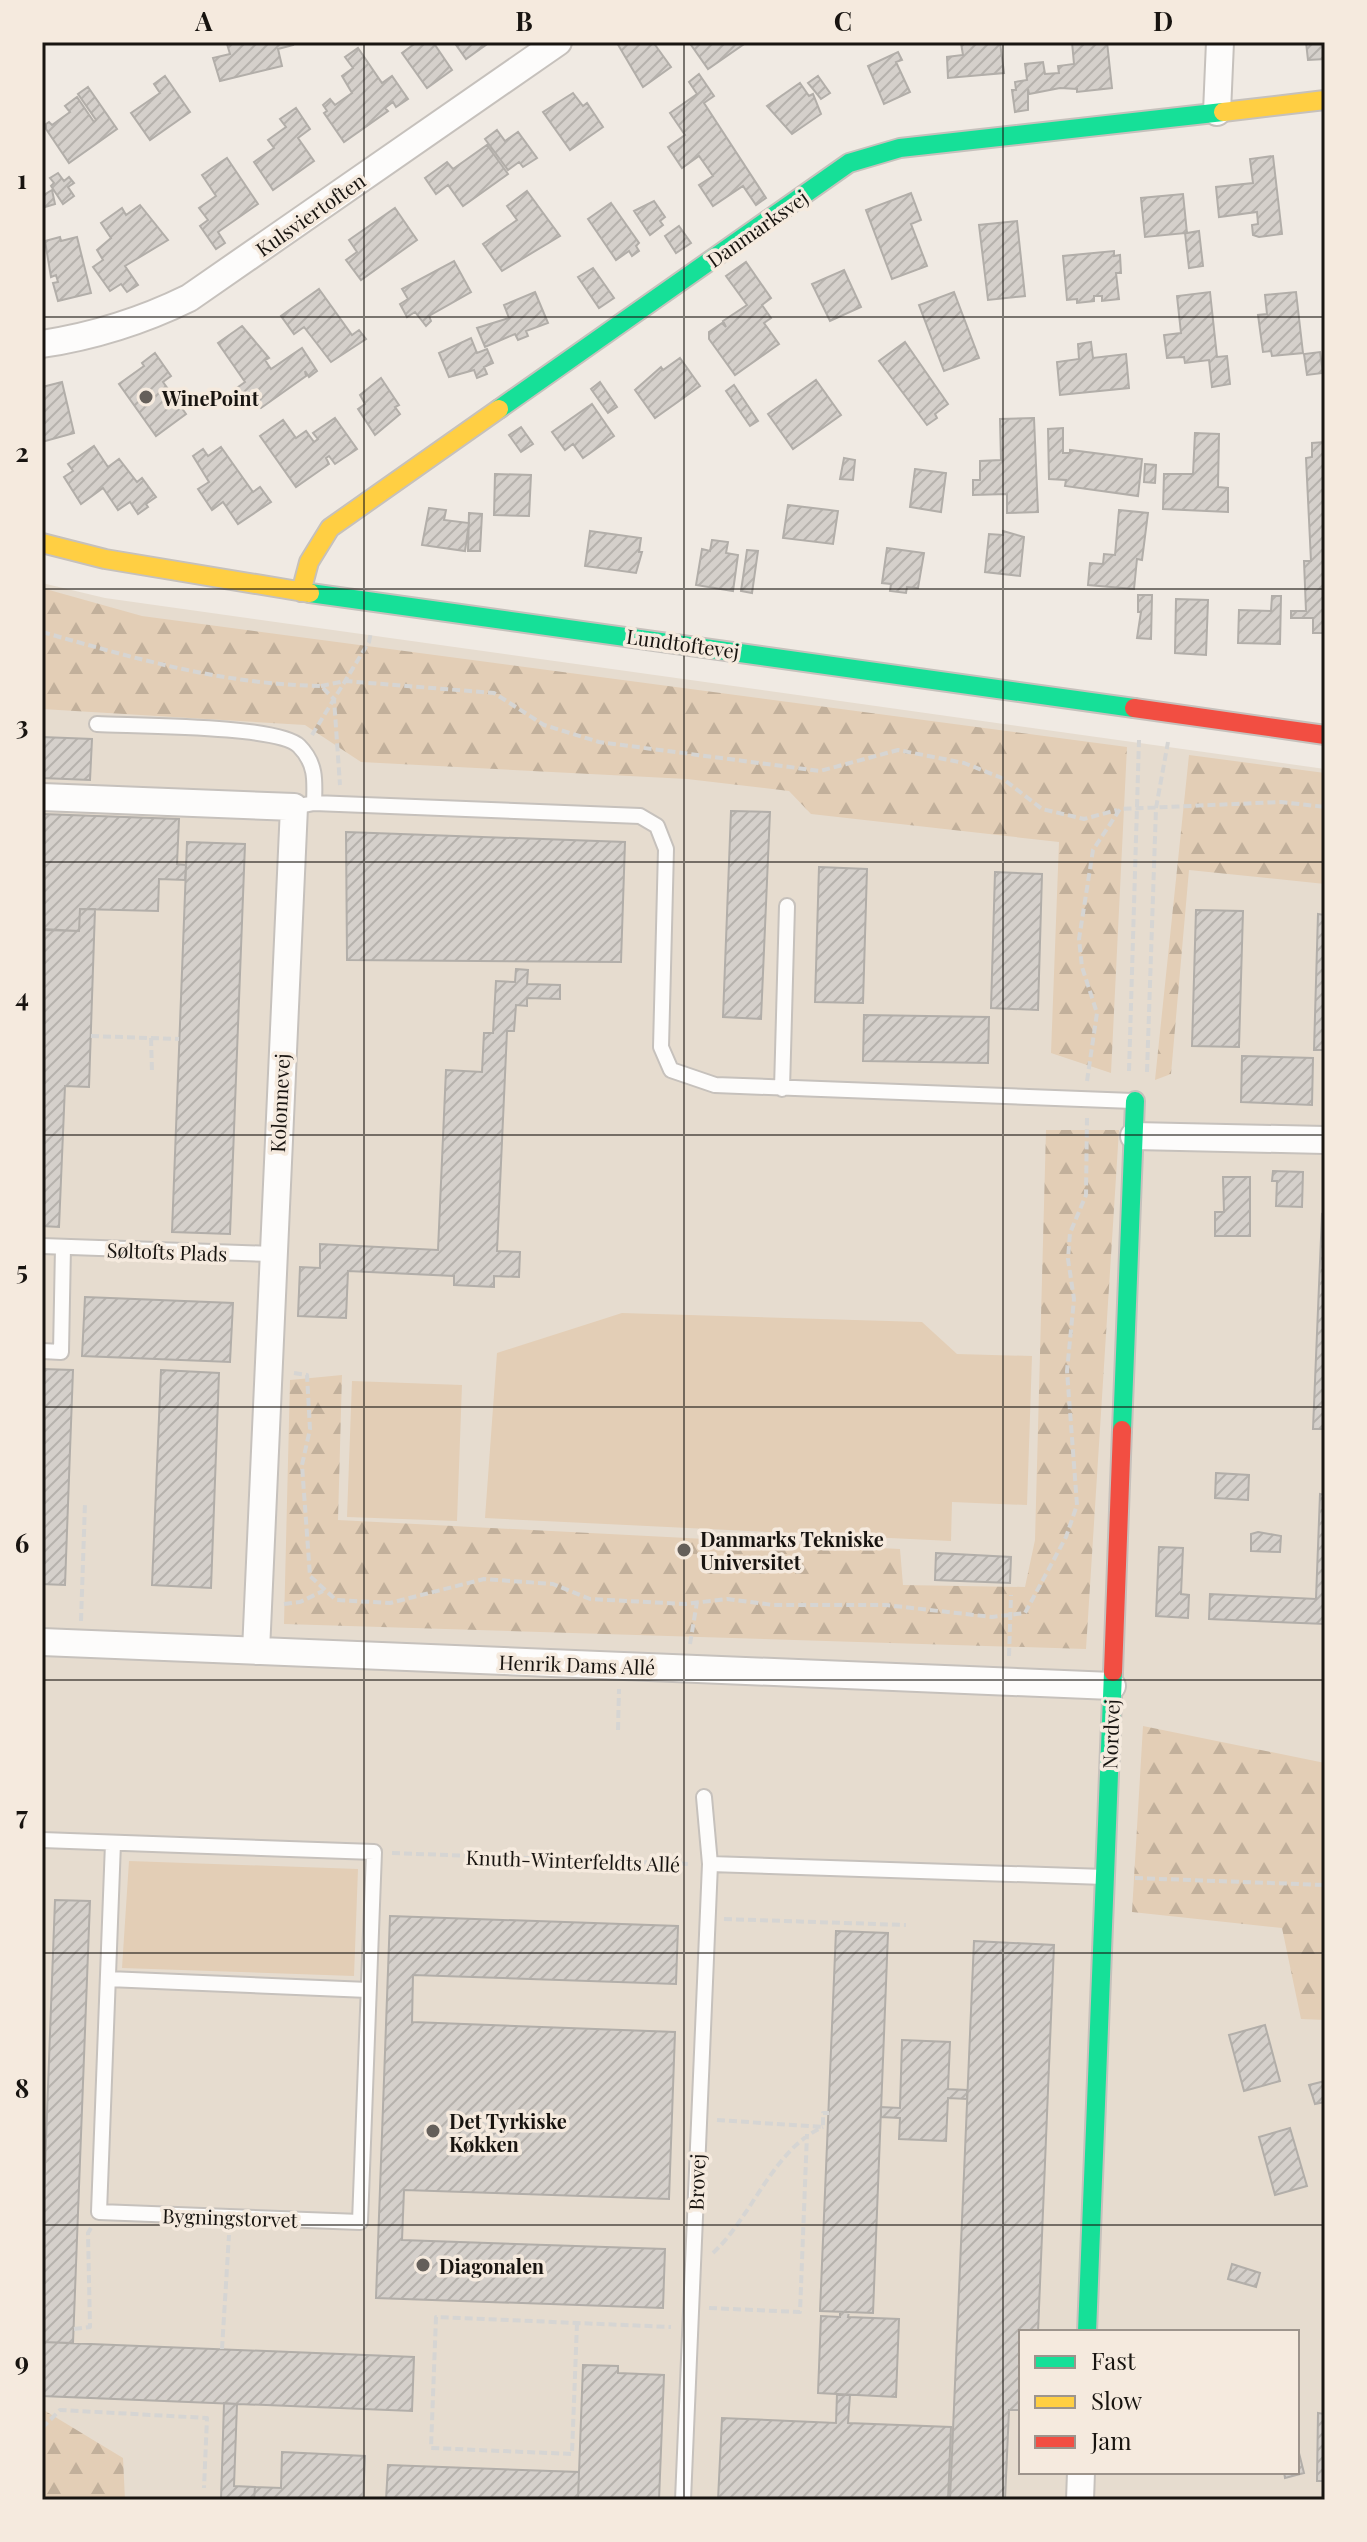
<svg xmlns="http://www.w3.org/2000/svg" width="1367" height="2542" font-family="'Playfair Display',serif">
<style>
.built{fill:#e6dccf;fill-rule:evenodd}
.forest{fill:url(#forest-firs)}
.park{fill:#e3ceb6}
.building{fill:url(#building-hatch);stroke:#b2aea9;stroke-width:2}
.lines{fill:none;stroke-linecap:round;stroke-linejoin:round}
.lane-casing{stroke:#c6c1bc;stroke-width:18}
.street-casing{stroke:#c6c1bc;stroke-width:30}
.fast-casing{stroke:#c6c1bc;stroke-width:22}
.slow-casing{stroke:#c6c1bc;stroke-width:22}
.jam-casing{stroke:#c6c1bc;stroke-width:22}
.path{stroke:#d6d5d3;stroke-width:4;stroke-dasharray:8 4;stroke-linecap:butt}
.lane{stroke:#fdfcfb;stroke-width:14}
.street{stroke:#fdfcfb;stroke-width:26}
.fast{stroke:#16e098;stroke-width:18}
.slow{stroke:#ffcf43;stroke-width:18}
.jam{stroke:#f24e42;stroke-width:18}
.grid{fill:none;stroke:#181410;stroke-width:2;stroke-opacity:0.55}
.poi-dot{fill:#645f5a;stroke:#f5eade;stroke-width:3}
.labels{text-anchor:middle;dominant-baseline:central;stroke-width:7;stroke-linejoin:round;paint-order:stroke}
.street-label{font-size:20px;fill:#181410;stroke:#f5eade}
.poi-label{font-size:20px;font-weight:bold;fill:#181410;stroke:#f5eade;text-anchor:start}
.neatline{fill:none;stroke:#181410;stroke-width:3}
.grid-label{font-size:26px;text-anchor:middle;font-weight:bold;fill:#181410}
</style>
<defs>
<pattern id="forest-firs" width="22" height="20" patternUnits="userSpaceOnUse" patternTransform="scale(2)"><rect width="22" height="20" fill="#e3ceb6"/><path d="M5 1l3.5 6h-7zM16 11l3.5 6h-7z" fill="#c2b09b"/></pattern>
<pattern id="building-hatch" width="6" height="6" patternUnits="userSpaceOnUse" patternTransform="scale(2)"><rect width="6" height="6" fill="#d5d0cb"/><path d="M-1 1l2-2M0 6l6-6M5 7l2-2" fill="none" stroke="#b6b2ad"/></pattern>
</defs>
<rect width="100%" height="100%" fill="#f0eae3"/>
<path class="built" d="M42 583 105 598 1325 769V2500H42ZM1021 2332H1297V2472H1021Z"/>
<path class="forest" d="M42 588 142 616 1127 747 1111 1073 1051 1053 1059 842 811 814 789 791 687 779 361 762 305 725 42 709Z
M1189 755 1325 773V884L1189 870 1171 1074 1155 1080Z
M1046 1130H1119L1086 1649 284 1624 290 1380 342 1375 338 1520 900 1549 903 1585 1025 1587 1035 1540Z
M1143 1726 1325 1763V2020L1301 2019 1282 1928 1132 1912Z
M42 2409 123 2458 125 2500H42Z"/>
<path class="park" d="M622 1313 922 1322 957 1354 1032 1356 1027 1505 952 1502 951 1541 485 1518 497 1353Z
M352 1381 462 1385 457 1521 347 1517Z
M129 1861 358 1869 354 1976 122 1968Z"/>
<path class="building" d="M234 42H292L293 45 278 49 282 66 220 81 213 58 230 54 227 44Z
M417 42H433L452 70 427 88 402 53Z
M454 42H490L466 59Z
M653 42 671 67 643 87 617 43Z
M689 42H747L708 69Z
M1000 42 1004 73 948 78 947 57 963 55 961 43Z
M1072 42H1107L1112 88 1077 92V89L1060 88 1029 94 1028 89V110L1015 112 1012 90H1016L1015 82 1027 80 1025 64 1043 62 1045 74 1059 73 1058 66 1074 64Z
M1306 42H1325V59L1308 60Z
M358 48 382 83 392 76 408 99 396 107 393 102 385 108 388 111 344 142 324 113 327 111 323 105 330 99 335 105 352 93 342 76 353 68 345 57Z
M898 52 902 60 896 62 910 92 884 104 868 66Z
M699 74 714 96 704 103 766 198 756 205 743 186 713 206 699 185 713 176 699 156 682 168 668 147 685 135 670 113 697 94 689 82Z
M165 76 190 112 150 140 131 113 160 93 154 84Z
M818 76 830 93 821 99 808 83Z
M800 83 809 96 813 94 821 114 792 134 767 106Z
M88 87 117 129 69 163 46 129V124L49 122 52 125 70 112 65 106 77 97 94 122 96 120 78 94Z
M573 93 583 106 587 103 603 127 570 150 543 112Z
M296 108 310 129 298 138 314 161 273 190 254 162 274 148 268 140 286 127 280 119Z
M497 130 505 141 518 132 537 158 523 167 519 162 508 170 485 139Z
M487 145 508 174 463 206 448 185 436 194 425 178 447 162 453 169Z
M1273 156 1282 234 1259 237 1253 235 1252 225 1258 224 1257 212 1219 217 1216 187 1253 183 1250 159Z
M227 158 258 204 218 232 225 243 216 249 200 226 208 220 199 208 216 196 202 175Z
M58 173 64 181 69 177 74 183 68 187 74 196 63 204 51 186 54 183 50 178Z
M52 190 55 204 42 208V196Z
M527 191 560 236 502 271 483 244 517 220 507 206Z
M911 193 921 220 911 224 927 266 892 279 866 210Z
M1183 194 1187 233 1199 231 1203 266 1189 268 1185 233 1145 237 1141 198Z
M654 201 665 217 660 221 663 225 650 235 634 211Z
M611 203 639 243 636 246 639 251 632 256 629 251 616 260 588 219Z
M140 205 168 240 125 266 138 285 127 292 121 284 110 291 93 267 103 260 97 250 111 238 101 223 122 208 126 215Z
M395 208 417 240 361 280 346 260 357 252 349 240Z
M1017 221 1025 296 988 300 979 225Z
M679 226 691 243 676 253 665 236Z
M60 237 61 241 77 237 91 293 58 301 53 283 58 282 56 275 51 277 45 241Z
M1114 251V256L1120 255 1121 273H1116L1119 299 1102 301V296H1094V301L1077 303V299L1067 300 1063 256Z
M454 261 471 292 429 316 431 321 426 326 415 312 407 317 400 304 408 299 402 289Z
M746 262 771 298 762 305 771 318 764 323 779 344 735 375 709 339V332L722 323 726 327 723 321 747 305 726 276Z
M593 268 614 298 599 308 578 277Z
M844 270 861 307 830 321 812 284Z
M319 289 352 335 359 330 366 339 331 362 304 327 294 334 281 316Z
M535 292 548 323 526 331 528 336 518 340 515 334 485 347 477 328 509 318 504 305Z
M954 292 979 358 944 371 919 305Z
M1210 292 1217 357 1227 356 1230 384 1212 387 1209 360 1185 363 1184 357 1167 358 1164 335 1181 333 1177 296Z
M1296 292 1303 353 1272 356 1271 351 1263 352 1258 315 1267 314 1265 295Z
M242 326 269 358 265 360 271 369 302 348 317 371 309 377 305 371 306 376 261 408 256 402 247 408 234 390 245 382 218 343Z
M471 338 477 353 487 349 493 363 484 367 487 374 477 378 474 370 449 377 439 353Z
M905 342 948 404 935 414 937 418 927 425 879 361Z
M1091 342 1093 358 1126 354 1129 388 1060 395 1057 362 1079 359 1078 344Z
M1320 352 1323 373 1307 375 1304 354Z
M155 353 171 376 163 382 186 414 156 436 119 384 144 366 142 363Z
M680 358 700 386 655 418 635 390 661 367 663 370Z
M381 378 399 405 395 407 400 414 375 435 358 409 365 404 360 395Z
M816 380 841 415 793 449 768 414Z
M62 382 74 433 42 442V387Z
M600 382 617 407 608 413 591 389Z
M734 385 758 421 750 426 726 391Z
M592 404 614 436 583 458 573 444 565 450 552 432Z
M335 418 357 449 335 464 329 456 326 458 329 464 296 487 260 436 283 420 296 438 306 431 314 442 318 439 313 433Z
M1034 418 1038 512 1007 513V494L973 495V480H980V461L1001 460 1000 419Z
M521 427 533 444 521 452 509 435Z
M1063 428V453H1070V450L1142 459 1138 496 1065 486 1066 480 1049 479 1048 429Z
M1195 433 1219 434 1218 487 1228 488V512L1163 509 1164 474H1193Z
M1325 442V633H1313V618H1291V611H1306L1304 561H1311L1306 458 1312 457V443Z
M94 446 108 467 119 459 137 482 142 478 156 497 146 504 148 507 138 514 130 502 118 510 103 488 81 504 64 477 73 471 68 464Z
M221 447 253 492 260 487 271 502 238 524 223 502 212 510 198 489 209 482 193 456 203 449 208 456Z
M844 458 855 460 853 480 840 479Z
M1145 464 1156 465 1155 483 1144 482Z
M915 469 946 473 941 512 910 507Z
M495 474 531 475 529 516 494 515Z
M788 505 838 511 833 544 783 538Z
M429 508 446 510 444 520 469 523 465 551 422 545Z
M1119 510 1148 513 1142 560 1137 559 1134 589 1088 585 1090 563 1103 564 1104 554 1115 555Z
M469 513 482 514 480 551H468Z
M590 531 641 538 639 552H642L636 573 585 566Z
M1003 531 1024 537 1020 576 985 572 989 534 1003 535Z
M712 540 728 542 726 553 738 555 733 591 696 585 702 549 710 551Z
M887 548 924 553 918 588 907 587 906 593 890 591 891 584 882 583Z
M747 550 758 551 752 593 741 591Z
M1138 595H1152L1151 639 1137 638 1141 612H1138Z
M1272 596H1281L1280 644 1238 643 1239 610 1271 611Z
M1176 599 1208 600 1206 655 1175 653Z
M42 737 92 739 90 780 42 778Z
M731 811 770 812 761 1019 723 1017Z
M42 814 179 819 177 864 186 865 185 880 159 879 158 911 80 909 79 931 42 929Z
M346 832 625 842 621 962 347 960Z
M187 842 245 844 230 1234 172 1232Z
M819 867 867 869 863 1003 815 1002Z
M995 872 1042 874 1038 1010 991 1008Z
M80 909H95L89 1087 65 1086 59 1227 42 1226V930L79 931Z
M1196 910 1243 911 1239 1047 1192 1046Z
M1318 914 1325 915V1050H1314Z
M516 969 528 970 527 984 560 985V999L527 998V1006L516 1005 514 1031H507L497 1251 520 1252 519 1277 494 1276V1287L454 1285V1276L348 1271 346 1318 298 1316 300 1267 320 1268V1244L438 1250 446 1070 482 1072 484 1033H493L496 981 515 982Z
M864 1015 989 1017 988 1063 863 1061Z
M1242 1056 1313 1058 1312 1105 1241 1102Z
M1273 1171 1303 1172 1302 1207 1276 1206 1277 1181H1272Z
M1223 1177H1250V1236H1215V1212H1224Z
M1322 1214 1325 1215V1429H1313Z
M85 1297 233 1303 230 1362 82 1356Z
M42 1369 73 1370 65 1585 42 1584Z
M161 1370 219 1373 211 1588 152 1585Z
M1216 1473 1249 1475 1248 1500 1215 1498Z
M1320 1494 1325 1495V1624L1209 1619 1210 1594 1316 1599Z
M1258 1532 1281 1536 1280 1552 1251 1551V1534Z
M1159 1547 1183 1548 1181 1594 1189 1595 1188 1618 1156 1616Z
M936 1553 1011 1557 1010 1583 935 1580Z
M55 1900 90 1901 73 2343 42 2342V2247Z
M390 1916 678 1926 676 1984 413 1975 412 2022 675 2032 669 2199 404 2190 402 2240 665 2249 663 2308 376 2298Z
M836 1931 888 1933 873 2313 820 2311Z
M974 1941 1054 1945 1038 2332H1021V2410H1009L1005 2500H950Z
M1265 2025 1280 2081 1244 2091 1229 2035Z
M902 2040 950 2042 948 2089 967 2090V2099L948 2098 946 2141 899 2139 900 2118 881 2117V2107L900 2108Z
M1325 2081V2102L1315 2104 1309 2085Z
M1290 2128 1307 2186 1275 2195 1259 2137Z
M1232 2264 1260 2273 1256 2287 1228 2279Z
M840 2312H849L848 2317 899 2319 896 2397 818 2393 821 2316 840 2317Z
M42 2342 414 2357 412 2411 42 2396Z
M583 2365 618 2366V2373L664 2375 659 2500H578Z
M837 2394 850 2395 848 2423 951 2427 948 2500H718L722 2418 836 2423Z
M224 2403 237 2404 234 2486 255 2487 254 2500H221Z
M1318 2413 1325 2414V2481H1317Z
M1297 2445 1304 2473 1285 2478 1284 2472H1297Z
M282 2452 365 2456 363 2500H254L255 2487 281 2488Z
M388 2465 579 2472 578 2500H386Z"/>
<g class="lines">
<g class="lane-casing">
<path id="lane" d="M97 724C133 726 278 725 299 746 316 763 315 780 314 803
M294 807 314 803 640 816 657 826 666 849 661 1047 671 1070 715 1085 1133 1101
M782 1089 787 906
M42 1246 272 1254
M42 1351 61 1352 63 1247
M42 1840 374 1852 360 2222 99 2212 113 1843
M710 1864 1105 1877
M108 1979 368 1990
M683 2500 710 1864 704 1797"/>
</g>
<g class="street-casing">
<path id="street" d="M1217 112 1220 42
M42 344C95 336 140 322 189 298L558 42
M42 797 294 807 256 1651
M1134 1136 1325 1140
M42 1642 1112 1686
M1080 2500 1081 2472"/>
</g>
<g class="fast-casing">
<path id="fast" d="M499 409 849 163 900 148 1223 112
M310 593 1134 708
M1122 1430 1135 1101
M1087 2332 1113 1672"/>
</g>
<g class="slow-casing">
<path id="slow" d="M1223 112 1325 100
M42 543 105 559 310 593
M301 592 309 562 330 528 499 409"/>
</g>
<g class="jam-casing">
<path id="jam" d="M1134 708 1325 735
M1113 1672 1122 1430"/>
</g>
<path class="path" d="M42 632C138 659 220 684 321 686L334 699 340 785
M321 686 345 681 494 693 544 725 599 742 820 771 898 750 964 763 1002 778 1042 809 1084 819 1117 810
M312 735 369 642 371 632
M91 1036 179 1039
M151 1038 152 1072
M1129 1071 1139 740
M1147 1072 1156 808 1168 742
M1087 1081 1097 1013 1082 967 1079 939 1093 850 1120 809 1281 802 1325 807
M294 1373 307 1375 310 1429 302 1465 310 1576 336 1600 390 1603 484 1579 553 1584 590 1599 685 1604 727 1599 773 1605H886L992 1617 1025 1613 1066 1537 1077 1505 1067 1371 1074 1299 1068 1259 1070 1233 1086 1195 1087 1118
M284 1604 300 1602 323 1591
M81 1621 85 1503
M690 1644 697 1602
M1009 1656 1011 1595
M618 1730 619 1689
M392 1853 691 1864
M1135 1878 1325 1885
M724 1919 906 1925
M717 2120 823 2127V2113H829
M713 2253C752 2217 773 2149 823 2127
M709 2308 800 2312 807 2134
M577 2323 572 2454 431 2448 436 2317 671 2327
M74 2329 90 2327 88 2233 92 2226
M222 2349 229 2235
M42 2428 60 2410 207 2418 204 2488"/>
<use href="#lane" class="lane"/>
<use href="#street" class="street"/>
<use href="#fast" class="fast"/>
<use href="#slow" class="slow"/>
<use href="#jam" class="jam"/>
</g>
<path class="grid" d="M364 42V2500M684 42V2500M1003 42V2500M42 317H1325M42 589H1325M42 862H1325M42 1135H1325M42 1407H1325M42 1680H1325M42 1953H1325M42 2225H1325"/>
<g class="poi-dot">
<circle cx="146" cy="397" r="8"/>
<circle cx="684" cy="1550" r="8"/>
<circle cx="433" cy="2131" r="8"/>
<circle cx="423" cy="2265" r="8"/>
</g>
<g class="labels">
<g class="street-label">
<text transform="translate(310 214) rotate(-35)">Kulsviertoften</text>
<text transform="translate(757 228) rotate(-35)">Danmarksvej</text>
<text transform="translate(683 643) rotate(8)">Lundtoftevej</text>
<text transform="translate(279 1103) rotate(-87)">Kolonnevej</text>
<text transform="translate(167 1251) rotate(2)">Søltofts Plads</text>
<text transform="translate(577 1664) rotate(2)">Henrik Dams Allé</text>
<text transform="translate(1110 1734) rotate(-88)">Nordvej</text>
<text transform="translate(573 1860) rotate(2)">Knuth-Winterfeldts Allé</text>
<text transform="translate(696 2182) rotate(-88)">Brovej</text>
<text transform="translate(230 2217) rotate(2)">Bygningstorvet</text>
</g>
<g class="poi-label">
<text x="162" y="397">WinePoint</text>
<text x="700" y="1538">Danmarks Tekniske<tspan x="700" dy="23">Universitet</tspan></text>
<text x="449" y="2120">Det Tyrkiske<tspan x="449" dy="23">Køkken</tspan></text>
<text x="439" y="2265">Diagonalen</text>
</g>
</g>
<rect width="1367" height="2542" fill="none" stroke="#f5eade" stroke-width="88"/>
<rect x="1019" y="2330" width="280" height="144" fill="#f5eade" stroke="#9d948c" stroke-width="2"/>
<rect x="1035" y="2356" width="40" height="12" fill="#16e098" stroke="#9d948c" stroke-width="2"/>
<text x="1091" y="2370" font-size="24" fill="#181410">Fast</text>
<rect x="1035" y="2396" width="40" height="12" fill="#ffcf43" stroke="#9d948c" stroke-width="2"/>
<text x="1091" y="2410" font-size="24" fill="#181410">Slow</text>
<rect x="1035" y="2436" width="40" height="12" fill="#f24e42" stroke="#9d948c" stroke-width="2"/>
<text x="1091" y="2450" font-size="24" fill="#181410">Jam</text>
<rect x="44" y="44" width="1279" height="2454" class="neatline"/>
<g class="grid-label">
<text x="204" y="31">A</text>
<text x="524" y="31">B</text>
<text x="843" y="31">C</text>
<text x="1163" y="31">D</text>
<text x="22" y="189">1</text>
<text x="22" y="462">2</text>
<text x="22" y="735">3</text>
<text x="22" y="1007">4</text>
<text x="22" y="1280">5</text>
<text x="22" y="1553">6</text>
<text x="22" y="1825">7</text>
<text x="22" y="2098">8</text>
<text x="22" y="2371">9</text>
</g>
</svg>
